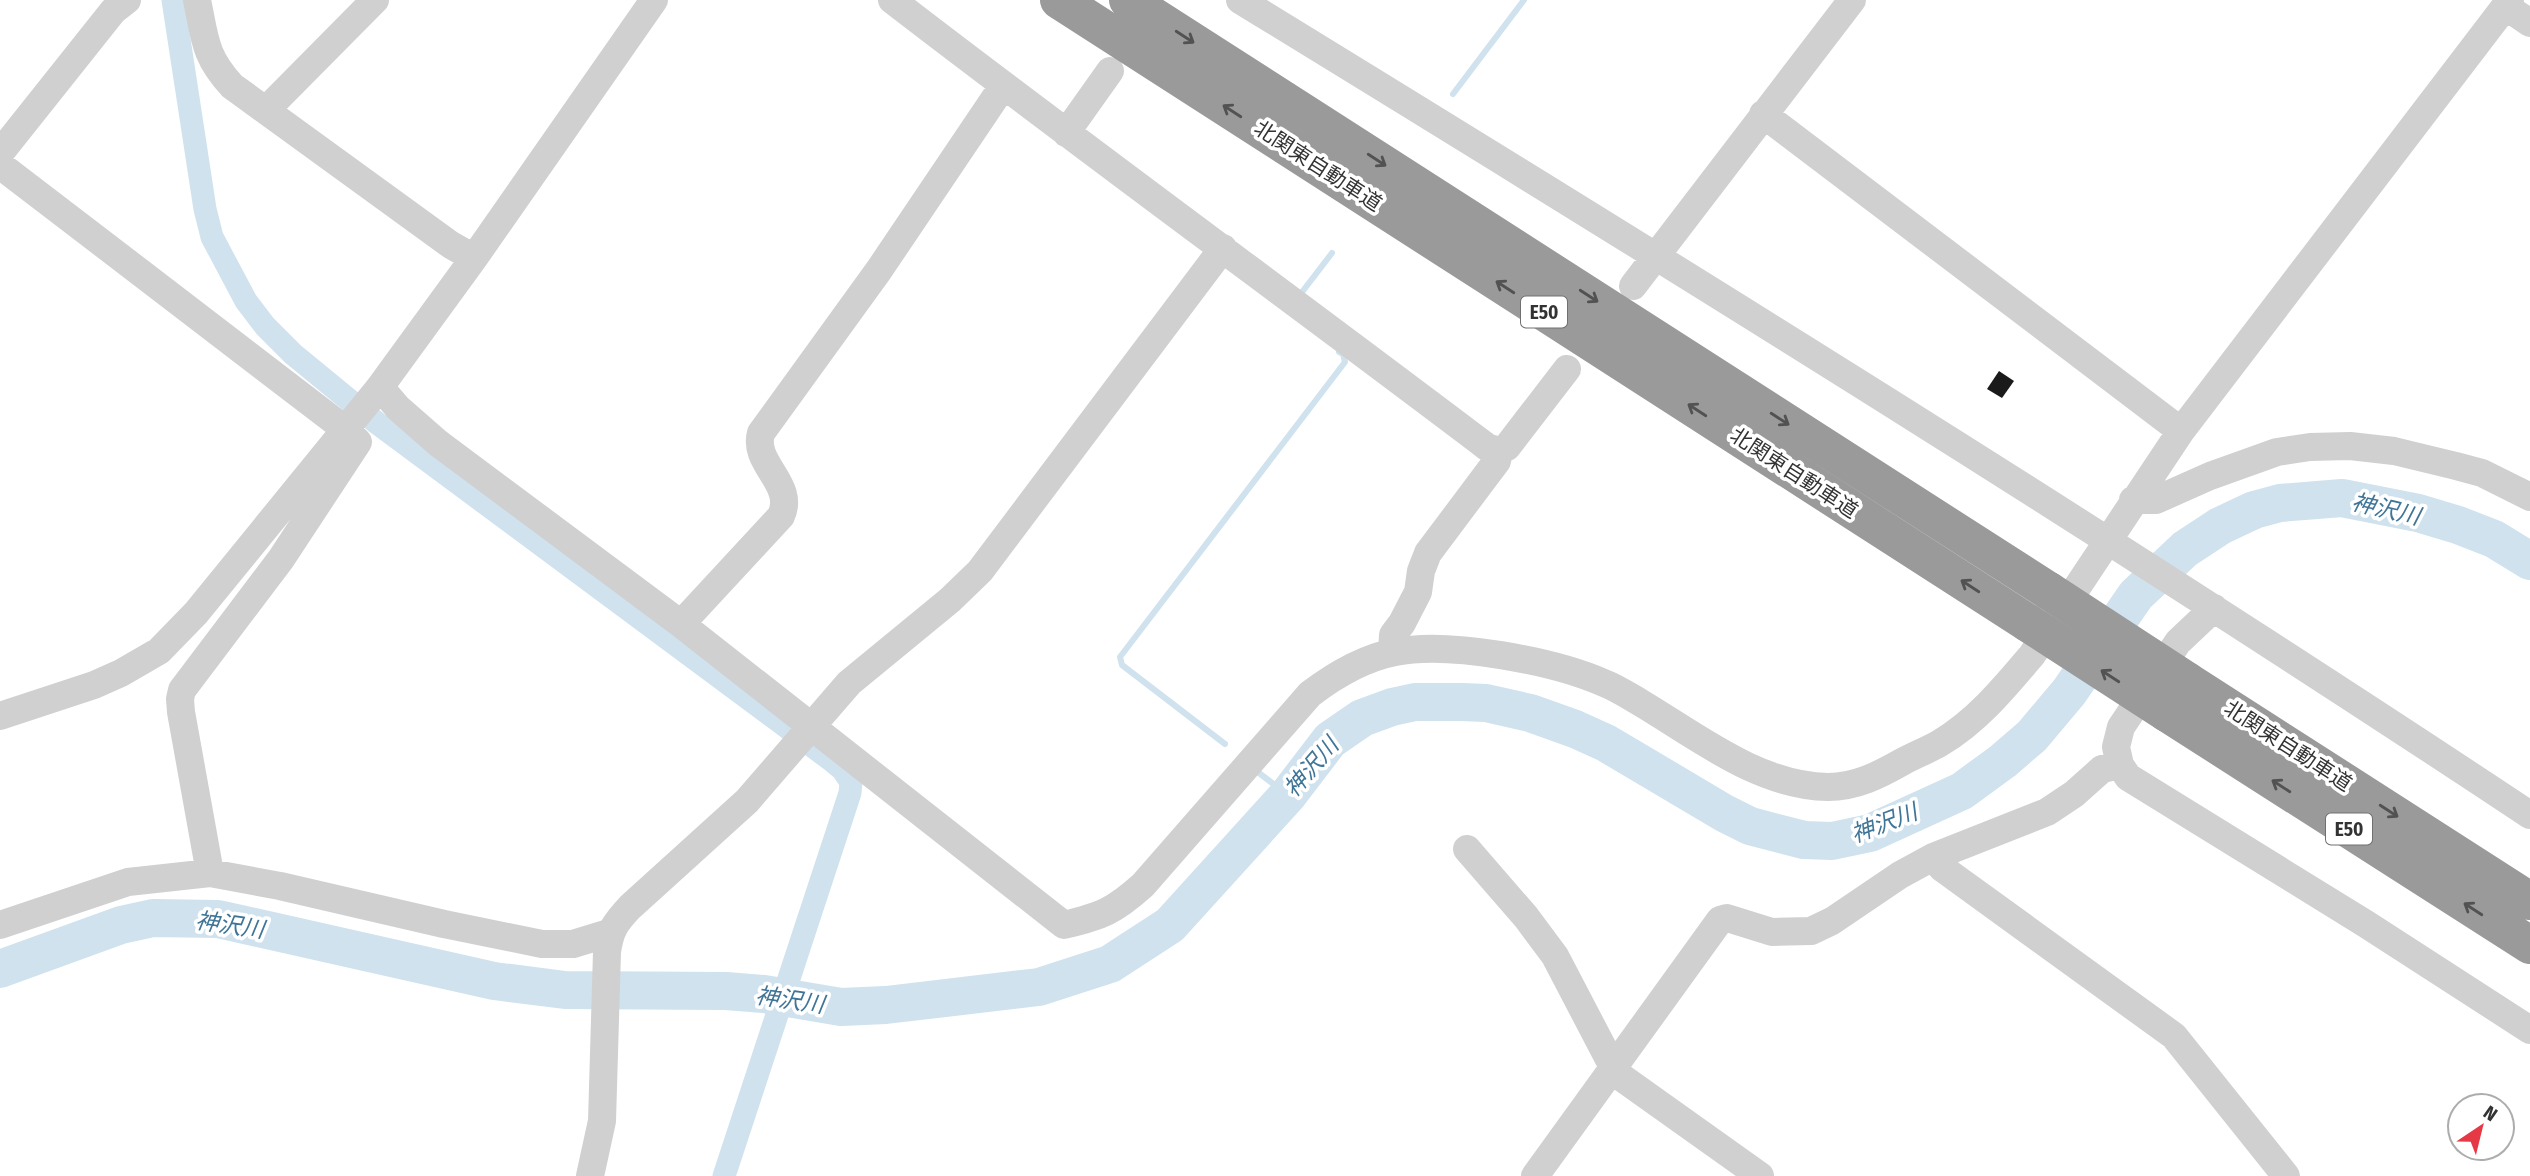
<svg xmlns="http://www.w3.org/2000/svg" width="2530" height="1176" font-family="'Fira Sans Condensed','Noto Sans JP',sans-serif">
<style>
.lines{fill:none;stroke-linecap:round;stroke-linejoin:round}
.stream{stroke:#cfe2ee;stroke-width:6}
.canal{stroke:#cfe2ee;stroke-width:23}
.river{stroke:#cfe2ee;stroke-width:38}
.building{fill:#1a1a1a}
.minor{stroke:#d0d0d0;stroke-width:28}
.highway{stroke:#9a9a9a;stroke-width:38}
.highway-bridge{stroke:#9a9a9a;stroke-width:38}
.oneway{stroke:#525252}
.labels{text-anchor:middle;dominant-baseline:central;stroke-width:7;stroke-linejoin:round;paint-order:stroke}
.shield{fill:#fff;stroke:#707070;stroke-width:2}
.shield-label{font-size:19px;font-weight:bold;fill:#333}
.street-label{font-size:21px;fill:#333;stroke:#fff}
.water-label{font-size:23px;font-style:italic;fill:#3f7597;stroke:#fff}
</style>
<rect width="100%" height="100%" fill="#fff"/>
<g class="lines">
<path class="stream" d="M1453 94 1524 0
M1299 296 1332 253
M1225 744 1122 665 1120 657 1345 362 1343 354 1339 352
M1255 770 1288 795"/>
<path class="canal" d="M173 0 205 209 212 237 246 301 265 326 293 354 377 423 831 760 843 770 851 782 850 793 724 1176"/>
<path class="river" d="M0 969 121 925 153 918 218 919 494 981 565 990 726 991 764 994 841 1007 886 1005 1039 987 1110 964 1170 925 1288 795 1330 740 1362 718 1392 707 1415 702H1462L1486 703 1530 713 1575 729 1606 743 1724 813 1750 826 1804 840 1832 841 1870 833 1962 791 2003 761 2032 736 2069 692 2136 595 2185 549 2220 526 2254 510 2280 503 2342 498 2418 513 2458 525 2494 539 2530 561"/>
</g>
<path class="building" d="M1999 371 2014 381 2002 398 1987 389Z"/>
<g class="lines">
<path class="minor" d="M197 0C205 38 204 56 232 86L451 245 474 258
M892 0C1088 151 1289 297 1487 447L1499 451 1507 447 1567 369
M1240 0C1674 266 2106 534 2530 815
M2505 6 2530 23
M266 110 375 0
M1763 114 2181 431
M1066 133 1110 71
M0 153 113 11 127 0
M0 165 346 430 358 442 281 559 182 690 180 699 181 712 210 873
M1633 286 1852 0
M380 387 398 408 438 443 681 624 1064 925C1102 916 1114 911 1143 885L1310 694C1335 675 1364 658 1395 652 1449 641 1554 661 1604 683 1617 688 1629 696 1641 703 1698 737 1759 786 1828 787 1856 787 1879 775 1902 762 1915 755 1928 750 1940 743 1977 721 2005 687 2032 655L2181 431 2510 0
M2133 500H2156L2210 476 2277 452 2310 447 2350 446 2394 451 2456 466 2482 473 2530 497
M2214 608 2178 642 2121 727 2116 747 2120 765 2128 777 2366 924 2530 1030
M681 624 781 516C796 484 752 464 761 433L879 270 1003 86
M1392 652 1393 635 1402 623 1418 592 1421 571 1428 553 1497 461 1499 451
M0 716 94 685 121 673 159 651 196 613 380 387 474 258 654 0
M1467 849 1526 917 1555 956 1613 1067 1621 1077 1760 1176
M1933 857 1942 868 2174 1036 2286 1176
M0 925 128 882 210 873 280 886 444 924 542 944H573L609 933
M590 1176 602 1121 607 952C610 930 615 923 630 907L747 801 849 683 950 600 980 571 1223 248
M1535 1176 1720 920 1727 918 1772 932 1811 931 1832 921 1900 875 1933 857 2047 812 2074 794 2102 769 2120 765"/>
<path class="highway" d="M1059 0 2028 623
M1128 0 2049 591
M2187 681 2530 901
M2167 713 2530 945"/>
<path class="highway-bridge" d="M2049 591 2187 681
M2028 623 2167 713"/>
</g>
<defs><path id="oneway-shaft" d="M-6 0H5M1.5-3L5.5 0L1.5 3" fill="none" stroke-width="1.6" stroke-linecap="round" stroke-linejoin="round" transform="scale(1.75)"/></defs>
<g class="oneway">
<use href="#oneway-shaft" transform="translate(1185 37) rotate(33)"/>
<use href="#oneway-shaft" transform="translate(1232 111) rotate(-147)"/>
<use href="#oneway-shaft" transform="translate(1377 160) rotate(33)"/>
<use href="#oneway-shaft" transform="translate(1505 287) rotate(-147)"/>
<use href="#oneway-shaft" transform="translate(1589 296) rotate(33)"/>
<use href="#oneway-shaft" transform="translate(1697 410) rotate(-147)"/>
<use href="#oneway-shaft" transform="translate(1780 419) rotate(33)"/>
<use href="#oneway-shaft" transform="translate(1970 586) rotate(-147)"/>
<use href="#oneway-shaft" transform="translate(2110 676) rotate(-147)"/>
<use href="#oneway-shaft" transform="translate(2281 786) rotate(-147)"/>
<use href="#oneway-shaft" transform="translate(2389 811) rotate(33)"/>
<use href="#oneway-shaft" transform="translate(2473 909) rotate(-147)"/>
</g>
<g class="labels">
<g class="shield">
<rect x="1521" y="296.5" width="46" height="31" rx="5"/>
<rect x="2326" y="813.5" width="46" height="31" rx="5"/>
</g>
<g class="shield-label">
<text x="1544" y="312">E50</text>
<text x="2349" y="829">E50</text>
</g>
<g class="street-label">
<text transform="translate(1318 166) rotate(33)">北関東自動車道</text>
<text transform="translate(1794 473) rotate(33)">北関東自動車道</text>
<text transform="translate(2288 746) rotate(33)">北関東自動車道</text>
</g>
<g class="water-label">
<text transform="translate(2386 509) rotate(13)">神沢川</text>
<text transform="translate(1311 767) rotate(-49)">神沢川</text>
<text transform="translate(1884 823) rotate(-21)">神沢川</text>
<text transform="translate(230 925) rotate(8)">神沢川</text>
<text transform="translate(790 1000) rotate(8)">神沢川</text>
</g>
</g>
<g transform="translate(2481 1127) rotate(35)"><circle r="33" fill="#ffffff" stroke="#adadad" stroke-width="2"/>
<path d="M0-5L12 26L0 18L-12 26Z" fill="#e63946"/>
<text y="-10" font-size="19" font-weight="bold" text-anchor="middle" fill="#333333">N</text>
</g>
</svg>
